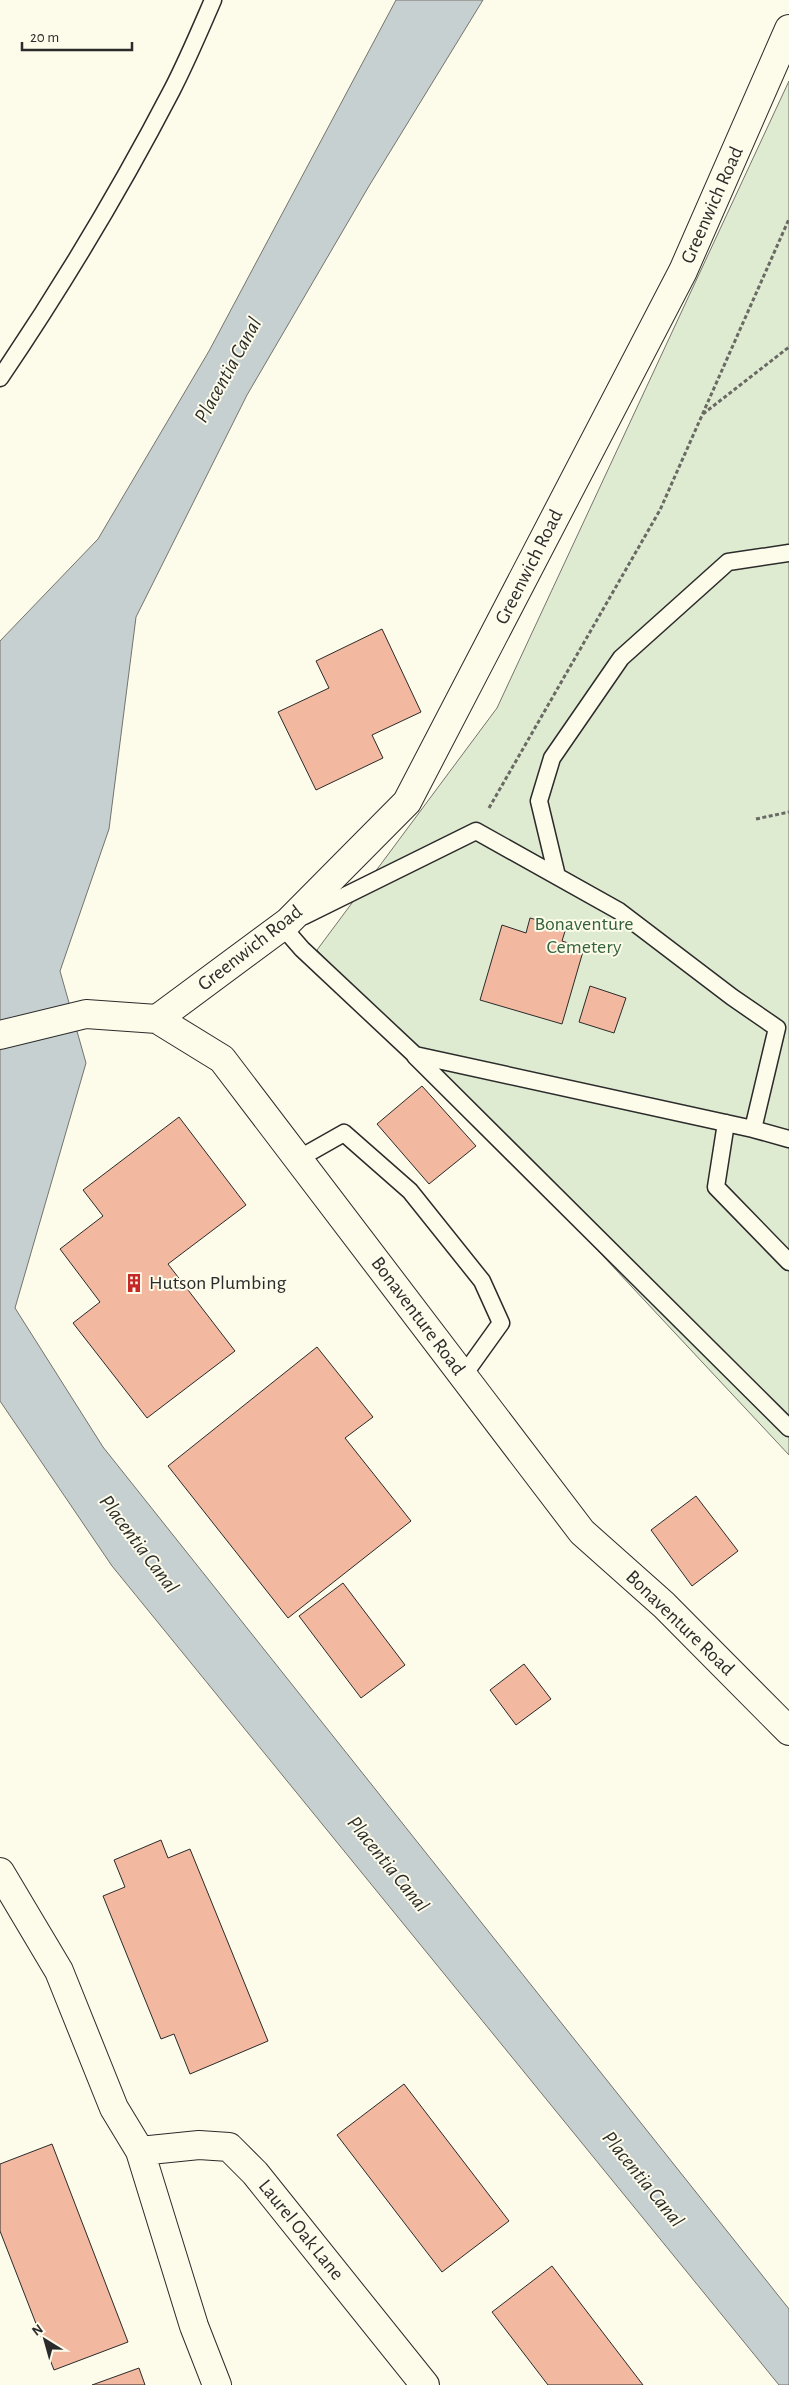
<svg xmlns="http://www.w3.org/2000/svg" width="789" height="2385" font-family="'Alegreya Sans',sans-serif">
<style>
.green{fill:#deebd1;stroke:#74746e}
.water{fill:#c7d0d0;stroke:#74746e}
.building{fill:#f2b8a0;stroke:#2b2b2b}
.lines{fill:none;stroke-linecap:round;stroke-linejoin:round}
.service-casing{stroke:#2b2b2b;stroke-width:19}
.minor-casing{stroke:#2b2b2b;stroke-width:30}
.tertiary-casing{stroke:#2b2b2b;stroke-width:30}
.path{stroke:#6a6964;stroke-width:3;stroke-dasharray:4 2.5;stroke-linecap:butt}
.service{stroke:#fdfbea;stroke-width:16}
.minor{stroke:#fdfbea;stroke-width:28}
.tertiary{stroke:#fdfbea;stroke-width:28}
.labels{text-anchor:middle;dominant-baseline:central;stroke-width:4;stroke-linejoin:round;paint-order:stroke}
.street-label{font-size:20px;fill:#2b2b2b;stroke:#fdfbea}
.park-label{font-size:20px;fill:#34623c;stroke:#fdfbea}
.poi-label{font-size:20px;fill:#2b2b2b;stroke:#fdfbea;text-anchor:start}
.water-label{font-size:21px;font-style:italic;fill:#2b2b2b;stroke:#fdfbea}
</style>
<rect width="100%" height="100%" fill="#fdfbea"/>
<path class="green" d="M789 81V1455L317 950 497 708Z"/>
<path class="water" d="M396 0H483L369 186 247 395 136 617 109 829 60 971 86 1063 15 1308 103 1447 789 2309V2385H779L112 1566 0 1401V641L98 539 209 351Z"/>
<path class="building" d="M382 629 421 712 372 735 383 758 316 790 278 712 329 688 316 661Z
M530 918 566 928 562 941 584 948 562 1024 480 1000 502 925 526 933Z
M590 986 626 998 614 1033 579 1022Z
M422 1086 476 1146 429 1184 377 1124Z
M179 1117 246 1205 168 1264 235 1351 147 1418 73 1323 100 1302 60 1249 103 1216 83 1190Z
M317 1347 373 1417 345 1438 411 1521 288 1618 168 1466Z
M696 1496 738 1551 692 1586 651 1530Z
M343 1583 405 1665 361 1698 299 1616Z
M524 1664 551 1699 516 1725 490 1690Z
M161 1840 168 1858 190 1849 268 2041 190 2074 174 2034 161 2039 103 1896 125 1887 114 1860Z
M404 2084 509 2221 442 2272 337 2135Z
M52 2144 128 2342 54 2370 0 2231V2164Z
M552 2266 643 2385H548L492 2312Z
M139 2368 145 2385H92Z"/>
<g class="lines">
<g class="service-casing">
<path id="service" d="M0 378C63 285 120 190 172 90 187 61 200 30 213 0
M557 876 539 801 552 758 621 658 728 562 789 553
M304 916 476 831 619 911 732 997 777 1028 753 1129 789 1139
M282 926 302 949 415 1055 753 1129
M415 1056 789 1428
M726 1123 716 1187 789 1262
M298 1159 344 1133 410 1191 482 1281 501 1323 463 1376"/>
</g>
<g class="minor-casing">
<path id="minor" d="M157 1019 288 922 407 802 683 271 789 29
M0 1872 59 1971 114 2108 140 2151 194 2326 217 2385
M140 2151 199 2145 229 2147 255 2173 425 2385"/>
</g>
<g class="tertiary-casing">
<path id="tertiary" d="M0 1035 86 1014 157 1019 222 1059 582 1532 664 1605 789 1731"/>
</g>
<path class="path" d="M703 414 789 347
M489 808 660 510 789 219
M756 819 789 812"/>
<use href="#service" class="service"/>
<use href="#minor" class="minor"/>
<use href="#tertiary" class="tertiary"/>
</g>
<defs>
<g id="building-bare" transform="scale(1.5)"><path d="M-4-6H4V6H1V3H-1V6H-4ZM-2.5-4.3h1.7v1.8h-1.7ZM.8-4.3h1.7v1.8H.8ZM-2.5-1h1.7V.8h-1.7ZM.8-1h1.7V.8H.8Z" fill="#c62828" stroke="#fdfbea" stroke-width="2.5" paint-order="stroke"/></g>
</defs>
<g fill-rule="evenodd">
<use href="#building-bare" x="134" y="1283"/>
</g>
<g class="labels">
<g class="street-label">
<text transform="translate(712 205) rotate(-66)">Greenwich Road</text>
<text transform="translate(529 567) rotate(-63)">Greenwich Road</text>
<text transform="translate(250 948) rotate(-38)">Greenwich Road</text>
<text transform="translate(418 1316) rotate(53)">Bonaventure Road</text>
<text transform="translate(680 1623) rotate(44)">Bonaventure Road</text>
<text transform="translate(301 2230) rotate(51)">Laurel Oak Lane</text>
</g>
<g class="park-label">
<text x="584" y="924">Bonaventure<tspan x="584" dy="23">Cemetery</tspan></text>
</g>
<g class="poi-label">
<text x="149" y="1283">Hutson Plumbing</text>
</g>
<g class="water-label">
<text transform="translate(228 370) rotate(-61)">Placentia Canal</text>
<text transform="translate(139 1544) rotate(53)">Placentia Canal</text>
<text transform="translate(388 1864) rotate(51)">Placentia Canal</text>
<text transform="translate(643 2179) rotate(51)">Placentia Canal</text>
</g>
</g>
<g transform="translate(45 2340) rotate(323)" stroke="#fdfbea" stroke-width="4" paint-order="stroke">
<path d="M0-4L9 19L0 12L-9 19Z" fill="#2b2b2b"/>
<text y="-8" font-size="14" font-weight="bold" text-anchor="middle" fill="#2b2b2b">N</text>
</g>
<path d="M22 42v8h110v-8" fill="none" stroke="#2b2b2b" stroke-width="2.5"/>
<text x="30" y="42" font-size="15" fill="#2b2b2b" stroke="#fdfbea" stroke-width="4" paint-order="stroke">20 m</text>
</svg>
